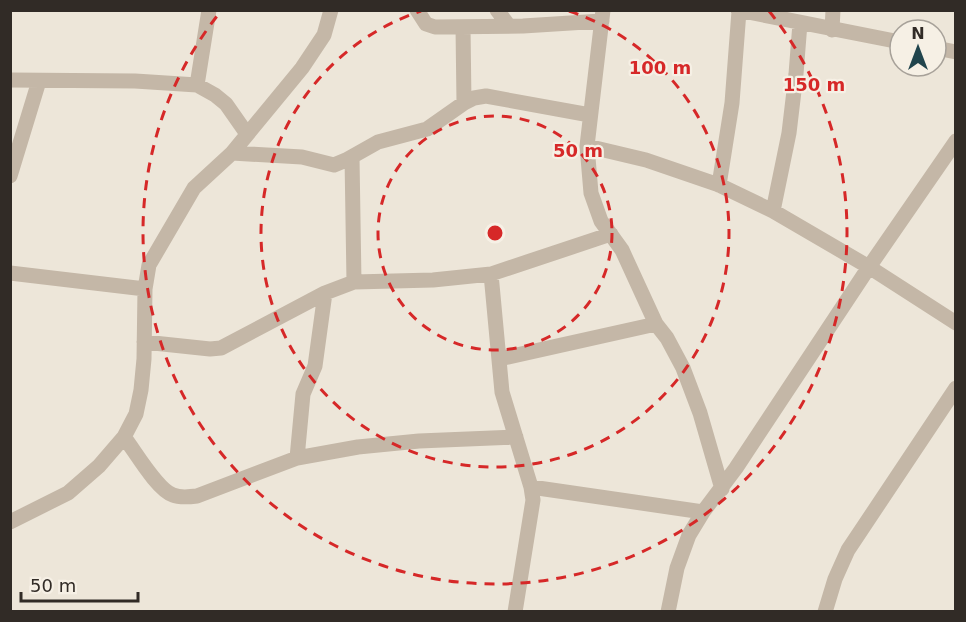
<svg xmlns="http://www.w3.org/2000/svg" width="966" height="622" font-family="'DejaVu Sans',sans-serif">
<style>
.lines{fill:none;stroke-linecap:round;stroke-linejoin:round}
.minor{stroke:#c4b7a7;stroke-width:15}
.ring{fill:none;stroke:#d62828;stroke-width:3;stroke-dasharray:10 8}
.centre{fill:#d62828;stroke:#f6f0e5;stroke-width:3}
.ring-label{font-size:18px;text-anchor:middle;font-weight:bold;fill:#d62828;stroke:#f6f0e5;stroke-width:4.5;stroke-linejoin:round;paint-order:stroke}
</style>
<rect width="100%" height="100%" fill="#ede6d9"/>
<g class="lines">
<path class="minor" d="M417 10 426 24 435 27 523 26 602 21
M497 10 509 26
M603 10 587 146 591 193 601 221 622 250 656 324 667 338 683 368 700 413 722 489
M738 10 900 42
M463 27 464 103
M832 30 833 10
M936 48 956 52
M10 80 135 81 197 85 215 95 226 104 247 134
M197 85 209 10
M587 146 646 160 719 185 773 211 869 267 956 323
M232 153 302 157 334 165 346 160 378 142 427 129 464 103 474 98 486 96 590 115
M352 157 354 282
M10 176 39 81
M719 185 732 103 739 11
M773 211 789 133 796 74 800 23
M10 273 145 289
M491 274 502 392 531 487 533 500 515 612
M144 342 210 349 221 348 325 293 354 282 433 280 491 274 611 234
M499 359 656 324
M124 437C135 451 157 490 173 495 180 498 189 497 197 496L297 458 358 447 419 441 516 437
M297 458 303 394 315 366 325 293
M531 487 703 512
M10 522 68 493 99 466 124 437 136 414 141 390 144 359 145 289 149 265 194 188 232 153 302 68 324 35 331 10
M668 612 677 568 689 535 703 512 736 468 869 267 956 141
M825 612 835 579 848 550 956 388"/>
</g>
<g class="ring">
<circle cx="495" cy="233" r="117"/>
<path d="M569 11A234 234 0 1 1 421 11"/>
<path d="M769 11A352 352 0 1 1 221 11"/>
</g>
<circle cx="495" cy="233" r="9" class="centre"/>
<g class="ring-label">
<text x="660" y="74">100 m</text>
<text x="814" y="91">150 m</text>
<text x="578" y="157">50 m</text>
</g>
<rect width="966" height="622" fill="none" stroke="#312b26" stroke-width="24"/>
<g transform="translate(918 48)"><circle r="28" fill="#f6f0e5" stroke="#a7a199" stroke-width="1.5"/>
<path d="M0-4.5L10 22L0 15L-10 22Z" fill="#21454d"/>
<text y="-9" font-size="16" font-weight="bold" text-anchor="middle" fill="#312b26">N</text>
</g>
<path d="M21 592v9h117v-9" fill="none" stroke="#312b26" stroke-width="3"/>
<text x="30" y="592" font-size="18" fill="#312b26" stroke="#f6f0e5" stroke-width="4.5" paint-order="stroke">50 m</text>
</svg>
